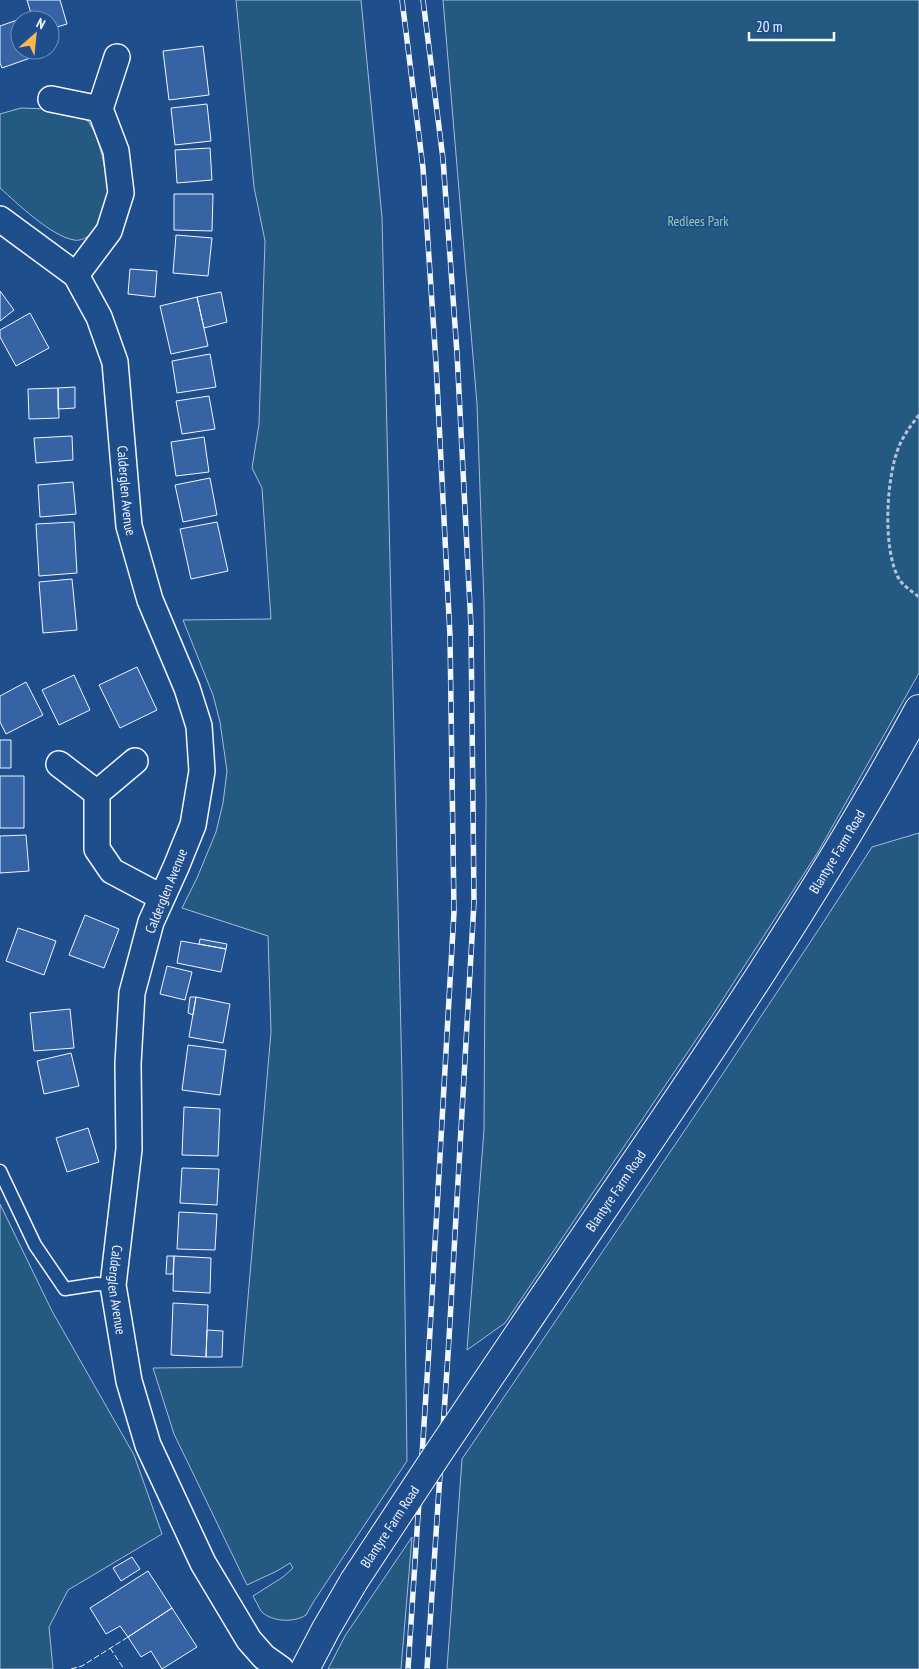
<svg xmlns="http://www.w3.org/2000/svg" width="919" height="1669" font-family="'PT Sans Narrow',sans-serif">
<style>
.green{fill:#245a82;stroke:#a8bbd7}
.building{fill:#3563a3;stroke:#f2f6ff}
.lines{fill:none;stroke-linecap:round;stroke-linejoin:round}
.service-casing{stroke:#f2f6ff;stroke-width:15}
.minor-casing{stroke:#f2f6ff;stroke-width:28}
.secondary-casing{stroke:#f2f6ff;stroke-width:30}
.path{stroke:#b3c4dc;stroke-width:3;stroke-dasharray:4 2.5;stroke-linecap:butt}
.service{stroke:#1f4e8c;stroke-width:12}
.minor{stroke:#1f4e8c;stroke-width:25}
.secondary{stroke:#1f4e8c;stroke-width:28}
.rail-casing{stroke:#f2f6ff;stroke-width:5.5}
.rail{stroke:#1f4e8c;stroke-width:4;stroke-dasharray:11;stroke-linecap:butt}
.secondary-bridge-casing{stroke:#f2f6ff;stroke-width:30;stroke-linecap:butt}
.secondary-bridge{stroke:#1f4e8c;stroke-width:28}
.fence{stroke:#f2f6ff;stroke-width:1;stroke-dasharray:6 2.5;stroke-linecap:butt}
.labels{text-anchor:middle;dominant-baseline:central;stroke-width:4;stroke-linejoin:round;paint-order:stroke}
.park-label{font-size:14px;fill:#97c8a6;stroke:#1f4e8c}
.street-label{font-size:14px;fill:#f2f6ff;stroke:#1f4e8c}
</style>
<rect width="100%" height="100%" fill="#1f4e8c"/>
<path class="green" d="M236 0H361L382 217 402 1078 407 1461 314 1601 306 1615C294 1623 271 1622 261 1611 258 1606 256 1601 253 1596L283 1577 293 1568 290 1563 277 1571 247 1585 174 1434 153 1368 242 1367 271 1032 268 936 182 908 197 878 216 832 223 803 227 771 220 722 213 695 183 620 271 619 262 488 252 468 259 424 265 241 254 187Z
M443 0H919V673L818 852 712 1016 505 1323 467 1350 484 1130 486 800 484 603 477 404Z
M21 108C40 109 67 108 84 118 99 126 109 183 108 200 107 208 95 231 88 236 85 239 78 241 74 240 51 236 18 204 0 188V114Z
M919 833V1669H447L462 1459 708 1096 817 932 872 847Z
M0 1204 52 1311 134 1455 162 1534 68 1590 49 1627 53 1669H0Z
M412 1537 401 1669H328L345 1636Z"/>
<path class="building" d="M27 0H60L67 24 50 29V20H33Z
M23 18V20H20V50H33L36 56 2 68 0 63V26Z
M203 46 209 95 169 100 163 51Z
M207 104 211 141 175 145 171 108Z
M210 148 212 180 177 183 175 150Z
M174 194H213L212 231 174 230Z
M176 235 212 238 208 276 173 273Z
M130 269 157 271 155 297 128 294Z
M0 291 14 310 0 321Z
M221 292 227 322 204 328 197 297Z
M197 297 208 346 171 354 160 306Z
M30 313 49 348 16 366 0 337V330Z
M210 354 216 387 177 393 172 361Z
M75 387V408L58 409V388Z
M58 388 59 418 29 419 28 389Z
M209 396 215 429 182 434 176 401Z
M72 436 73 460 36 463 34 438Z
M204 437 209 472 176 476 171 442Z
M210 478 217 515 183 522 175 485Z
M73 482 76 514 40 517 38 485Z
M74 522 77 573 39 576 36 524Z
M217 522 228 571 191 579 180 529Z
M72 579 77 630 43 633 39 582Z
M137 667 157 710 120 728 99 685Z
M74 675 90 710 59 725 42 690Z
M26 682 43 715 6 734 0 722V696Z
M0 740H11V768H0Z
M0 776H24V828H0Z
M26 835 29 871 0 873V836Z
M85 915 119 929 104 968 69 955Z
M18 928 56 941 44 975 6 961Z
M200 939 227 944 226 949 199 944Z
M181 941 226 949 221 972 177 963Z
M167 966 192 972 185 1000 160 994Z
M190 997H196L193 1015 188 1013Z
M196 997 230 1004 223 1043 189 1037Z
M70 1009 74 1048 34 1051 30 1013Z
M188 1045 226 1050 220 1095 182 1090Z
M71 1053 79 1086 44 1094 37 1061Z
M184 1107 220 1109 218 1156 182 1155Z
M88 1128 99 1162 67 1172 56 1138Z
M182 1168 219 1169 217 1205 180 1203Z
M179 1212 217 1214 215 1250 177 1249Z
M167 1256H174L173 1274H166Z
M174 1256 211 1258 210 1293 173 1291Z
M173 1303 208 1305 206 1357 171 1355Z
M207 1330 223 1331 222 1357H206Z
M132 1557 140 1569 121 1581 113 1568Z
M148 1571 172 1608 128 1637 120 1626 106 1634 90 1608Z
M172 1608 197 1647 162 1669 151 1651 141 1657 128 1637Z"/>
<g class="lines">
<g class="service-casing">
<path id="service" d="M0 1171 35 1245 65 1289 97 1284 113 1285"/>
</g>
<g class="minor-casing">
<g id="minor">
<path d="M51 99 100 109 117 57"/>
<path id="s1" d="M0 219 76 275 99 317 115 362 129 526 150 600 187 688 199 726 202 771 193 825 176 867 151 922 132 993 128 1064 129 1149 113 1285 129 1381 148 1445 203 1563 249 1640 264 1657 281 1669"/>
<path d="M76 275 109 231 121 193 116 151 100 109"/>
<path d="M135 761 97 793V849L112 871 161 897"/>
<path d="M59 764 97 793"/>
</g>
</g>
<g class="secondary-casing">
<g id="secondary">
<path id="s2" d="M532 1314C666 1116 805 920 919 709"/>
<path d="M305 1669 326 1629 354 1581"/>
</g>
</g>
<path class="path" d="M919 415C912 424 905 433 900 444 886 475 882 549 899 579 903 586 913 592 919 597"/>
<use href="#service" class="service"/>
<use href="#minor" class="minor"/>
<use href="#secondary" class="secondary"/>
<g class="rail-casing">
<path id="rail" d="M402 0 423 168 436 363 450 636 454 912 429 1348 408 1669
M423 0 443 159 457 353 471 626 474 902 449 1339 427 1669"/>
</g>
<use href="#rail" class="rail"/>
<g class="secondary-bridge-casing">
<g id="secondary-bridge">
<path id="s3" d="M354 1581 437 1455 532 1314"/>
</g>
</g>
<use href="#secondary-bridge" class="secondary-bridge"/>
<path class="fence" d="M110 1648 124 1669
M71 1669 82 1666 128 1637"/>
</g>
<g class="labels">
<g class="park-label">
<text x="698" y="221">Redlees Park</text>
</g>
<g class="street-label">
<text stroke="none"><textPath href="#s1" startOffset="319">Calderglen Avenue</textPath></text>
<text stroke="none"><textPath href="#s2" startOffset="554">Blantyre Farm Road</textPath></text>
<text transform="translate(166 891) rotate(-68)">Calderglen Avenue</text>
<text stroke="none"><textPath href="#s2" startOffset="149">Blantyre Farm Road</textPath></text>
<text stroke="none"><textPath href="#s1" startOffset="1144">Calderglen Avenue</textPath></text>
<text stroke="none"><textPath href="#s3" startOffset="65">Blantyre Farm Road</textPath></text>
</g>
</g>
<g transform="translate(35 35) rotate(27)"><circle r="24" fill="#1f4e8c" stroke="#7391ba"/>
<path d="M0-4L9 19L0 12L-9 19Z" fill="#ffb74d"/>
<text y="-8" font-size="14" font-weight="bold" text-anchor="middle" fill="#f2f6ff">N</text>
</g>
<path d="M749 32v8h85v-8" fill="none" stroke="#f2f6ff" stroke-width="2.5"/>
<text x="756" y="32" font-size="15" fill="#f2f6ff" stroke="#1f4e8c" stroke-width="4" paint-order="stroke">20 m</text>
</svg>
